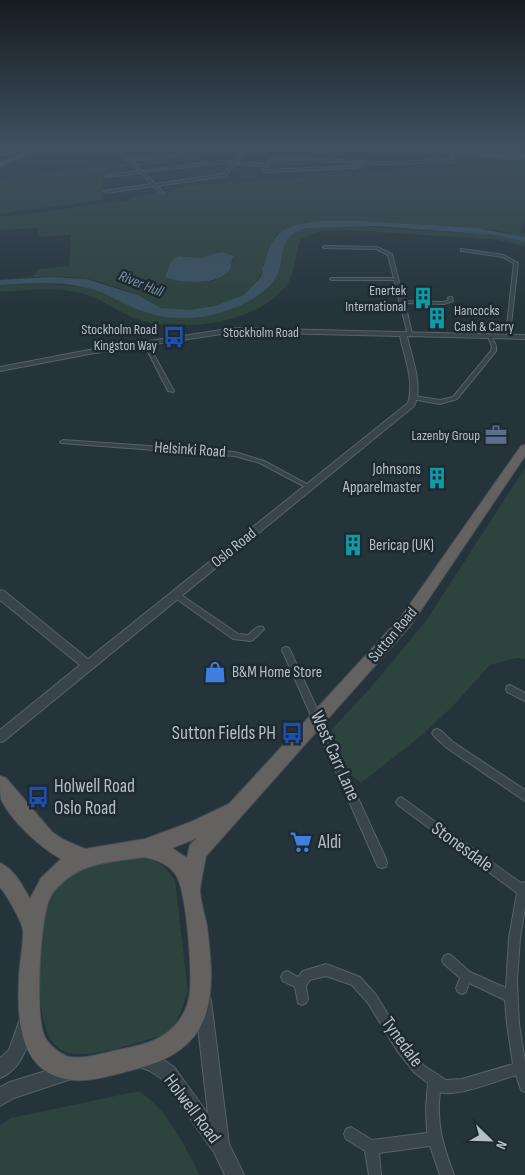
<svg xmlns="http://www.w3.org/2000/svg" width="525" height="1175" font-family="'Sofia Sans Condensed',sans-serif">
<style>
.green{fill:#2d433e;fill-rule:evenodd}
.water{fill:#3a5260}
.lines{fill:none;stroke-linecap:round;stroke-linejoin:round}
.minor-casing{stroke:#576269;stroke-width:2}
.tertiary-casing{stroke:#576269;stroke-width:2}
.primary-casing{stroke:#455057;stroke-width:3}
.trunk-casing{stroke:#444f56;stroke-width:2}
.minor{fill:#39444b;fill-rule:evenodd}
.tertiary{fill:#39444b;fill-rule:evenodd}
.primary{fill:#57636b;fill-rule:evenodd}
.trunk{fill:#646261;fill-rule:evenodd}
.labels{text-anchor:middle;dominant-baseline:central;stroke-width:5;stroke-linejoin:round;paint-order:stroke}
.far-poi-label{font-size:14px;fill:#b5bfc6;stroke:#1e2930;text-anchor:end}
.far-street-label{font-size:14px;fill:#b5bfc6;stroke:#1e2930}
.far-water-label{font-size:15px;font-style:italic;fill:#7896a7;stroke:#1e2930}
.street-label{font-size:16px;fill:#b5bfc6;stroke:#1e2930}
.poi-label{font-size:16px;fill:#b5bfc6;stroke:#1e2930;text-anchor:start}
.near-poi-label{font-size:19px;fill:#b5bfc6;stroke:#1e2930;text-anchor:start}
.near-street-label{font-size:19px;fill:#b5bfc6;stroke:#1e2930}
</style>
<rect width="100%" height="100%" fill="#25333a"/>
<path class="green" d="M525 162V219L520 232 525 234V237L494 230 348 221H332L277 233C267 253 265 275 249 291 232 308 184 314 162 308 153 306 147 298 138 295 123 289 104 283 88 279 60 274 28 278 0 280L34 276 38 269 69 266 71 235 37 237 39 228 0 230V217L130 200V198L197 185ZM222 252 234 256C232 260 232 263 230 267 222 290 180 281 165 273L178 256 202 258 212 254Z
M131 164 103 168V200L0 214V181L52 174 10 178 11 176Z
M340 225 495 235 525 242V247L498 240 349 230 320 231 301 239C294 253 296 273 286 286 257 324 183 332 142 321 119 314 100 296 76 292 51 287 25 290 0 292V285L48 284 85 287 111 296 147 313 174 318 198 317 266 289 275 278 285 242 296 231 316 226Z
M525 468V659L517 658 490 665 453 706 422 735 361 783 349 773 331 730 373 685 425 622Z
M141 857C158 861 166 865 175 881L188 991C182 1007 178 1027 162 1036 137 1042 93 1059 69 1053 24 1043 44 933 46 900 66 861 102 864 141 857Z
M139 1091C168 1110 184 1145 200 1175H0V1125L11 1118Z"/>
<path class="water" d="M223 146H227L194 159 0 180 192 158Z
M319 221H361L476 228 525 237V242L495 235 375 226 306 228C274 238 288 257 275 279 267 291 252 300 239 306 205 321 166 323 132 307 116 300 101 290 83 287 56 281 27 284 0 285V280L51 277 86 279 138 295 161 308 190 310 215 306 244 295 260 278 263 271 261 268 264 266C273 229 284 226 319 221Z
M222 252 234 256C231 260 232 262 231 267 223 287 179 283 165 277L170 263 178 256 202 258 212 254Z"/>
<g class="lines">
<g class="minor-casing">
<path id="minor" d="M114 146 193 149 116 147V149L129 159 182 153 191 150 192 151 183 155 131 161 142 171 220 161 233 162 247 146H249L236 162 267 164 270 159 275 157 361 161 362 160 364 161 381 162 451 160 455 151 457 152 452 162 381 164 364 163V166L354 168 264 172 262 171 266 166 235 164 225 176 157 186 164 193 162 194 153 186 105 193 104 191 152 184 141 173 106 177 107 175 139 171 133 165 113 150ZM275 159 361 163V164L354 166 266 170 272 161ZM220 163 232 164 223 174 155 184 144 172Z
M37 148 48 150 49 151 48 152 36 150Z
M0 152 26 153 27 154H0Z
M325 246 377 247 392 254 404 301 444 302 449 300 448 298 450 297H452L453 301 444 304 405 303 412 334 408 335 394 280H332L330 279 332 278H394L388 255 376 249 324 248 323 247Z
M461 249 504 255 518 263 511 325 512 336 508 335 507 325 514 263 503 257 462 251H461Z
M487 334 491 335 496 346V351L457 399 440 404 412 399V397L414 396 440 400 453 397 491 351 492 346 487 335Z
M144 343 148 344 174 391 173 392 168 391 144 344Z
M63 440 235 452 264 461 312 487 309 489 307 488 260 463 235 456 61 443 60 442Z
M177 592 238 634 248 635C253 631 257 625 263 627L264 629 253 640 250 641 233 639 174 597 173 595 174 593Z
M286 647 289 648 290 650 386 859 387 863 386 867 382 868 378 867 282 650 283 648Z
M510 685 525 693V701L507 692 506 689 507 686Z
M437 729 440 730 453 742 525 790V801L447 748 434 736 432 733 434 730Z
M401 797 521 883 525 882V907L520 938 517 981 519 1024 525 1062V1092L521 1090 516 1075C500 1080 454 1098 440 1092 436 1123 443 1146 454 1175H440L430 1146 379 1153 381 1175H369L365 1151 346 1139 344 1134 346 1129 351 1127 372 1140 427 1133 426 1108 428 1083 415 1073 398 1052 368 1003 352 985 326 976 310 980 306 986 308 999 306 1003 302 1005 298 1003 295 987 283 981 281 977 283 973 287 971 298 977 303 971 326 964 360 977 376 995 406 1044 423 1065 446 1080 462 1079 513 1064 507 1024 505 1000 469 983 466 992 462 994 458 992 456 988 460 978 444 964 442 960 444 956 448 954 452 956 470 972 506 988 509 938 517 893 398 805 396 802 398 799Z"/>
</g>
<g class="tertiary-casing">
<path id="tertiary" d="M235 328 525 335V339L407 336C411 357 424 385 414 406L4 741 0 742V730L80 665 0 600V590L4 591 88 659 408 403C415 382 404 356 400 336L235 332 89 354 0 371V367L89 350Z
M203 993 209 995 211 1001 229 1144 244 1175H225L214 1152 162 1079 150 1071 135 1065 133 1059 135 1053 141 1051 162 1059 174 1067 208 1114 195 1001 197 995Z
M27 1014 33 1016 35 1022C28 1043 23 1069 0 1078V1058L9 1050 21 1016Z
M68 1064 74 1066 76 1072 74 1078 14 1098 0 1106V1087L10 1082Z"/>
</g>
<g class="primary-casing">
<path id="primary" d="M42 146H48L0 166V162Z
M306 146 440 150 525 155V159L440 152 308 147Z"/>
</g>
<g class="trunk-casing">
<path id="trunk" d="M525 445V456L411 625 206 856C204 867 201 879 200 890 200 901 205 915 207 927 216 997 216 1049 136 1069 116 1074 93 1082 73 1080 19 1075 17 1020 19 979 19 963 24 946 23 930 22 921 6 894 0 887V863C15 870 22 885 30 899L41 878 61 859C40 847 12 822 1 799 0 793 0 782 0 776L6 778 52 832 64 840 85 849 145 839 191 822 229 804 401 617 521 446ZM197 838 190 845 187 858 172 848ZM144 857C157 860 169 864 176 875 187 892 192 970 190 991 189 1001 186 1011 180 1019 165 1041 142 1045 118 1050 102 1053 81 1061 66 1056 57 1052 47 1043 44 1035 35 1013 40 923 49 900 51 895 55 889 60 885 82 862 114 862 144 857Z"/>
</g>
<use href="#minor" class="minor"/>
<use href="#tertiary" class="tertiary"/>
<use href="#primary" class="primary"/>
<use href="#trunk" class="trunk"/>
</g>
<linearGradient id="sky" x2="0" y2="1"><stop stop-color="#141c20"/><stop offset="0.47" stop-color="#405060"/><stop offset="1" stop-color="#405060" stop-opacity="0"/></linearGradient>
<rect width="525" height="310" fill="url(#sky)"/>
<defs>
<g id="building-bare" transform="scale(1.725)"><path d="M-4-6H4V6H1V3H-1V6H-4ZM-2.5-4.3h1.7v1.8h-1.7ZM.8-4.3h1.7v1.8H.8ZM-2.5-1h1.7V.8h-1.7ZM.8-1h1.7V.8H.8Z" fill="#0f9aa8" stroke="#1e2930" stroke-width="2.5" paint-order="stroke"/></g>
<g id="bus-bare" transform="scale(1.725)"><path d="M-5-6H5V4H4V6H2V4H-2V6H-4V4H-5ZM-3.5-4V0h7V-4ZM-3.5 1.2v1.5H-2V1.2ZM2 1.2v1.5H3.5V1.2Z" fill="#1a4fb4" stroke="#1e2930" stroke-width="2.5" paint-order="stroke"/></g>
<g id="office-bare" transform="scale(1.725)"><path d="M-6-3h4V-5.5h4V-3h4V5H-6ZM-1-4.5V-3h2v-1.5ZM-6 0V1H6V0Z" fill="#5c6f8a" stroke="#1e2930" stroke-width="2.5" paint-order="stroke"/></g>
<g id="shop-bare" transform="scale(1.725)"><path d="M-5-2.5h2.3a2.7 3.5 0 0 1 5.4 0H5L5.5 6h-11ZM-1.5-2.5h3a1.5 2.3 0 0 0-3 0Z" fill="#3f7fe0" stroke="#1e2930" stroke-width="2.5" paint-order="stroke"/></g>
<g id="supermarket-bare" transform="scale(1.725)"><path d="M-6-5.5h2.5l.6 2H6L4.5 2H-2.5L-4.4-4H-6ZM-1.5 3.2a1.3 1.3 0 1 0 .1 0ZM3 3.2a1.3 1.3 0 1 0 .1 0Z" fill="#3f7fe0" stroke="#1e2930" stroke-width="2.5" paint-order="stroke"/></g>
</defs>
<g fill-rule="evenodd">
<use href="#building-bare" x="423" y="298"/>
<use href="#building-bare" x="437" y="318"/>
<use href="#bus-bare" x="174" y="337"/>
<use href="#office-bare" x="496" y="435"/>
<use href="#building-bare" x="437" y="478"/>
<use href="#building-bare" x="353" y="545"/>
<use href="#shop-bare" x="215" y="672"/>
<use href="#bus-bare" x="292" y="733"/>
<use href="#bus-bare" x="38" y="797"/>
<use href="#supermarket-bare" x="301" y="842"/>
</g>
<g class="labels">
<g class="far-poi-label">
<text x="406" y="290">Enertek<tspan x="406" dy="16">International</tspan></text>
<text x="454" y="310" text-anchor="start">Hancocks<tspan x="454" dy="16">Cash &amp; Carry</tspan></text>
<text x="157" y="329">Stockholm Road<tspan x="157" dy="16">Kingston Way</tspan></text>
<text x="480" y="435">Lazenby Group</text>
</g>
<g class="far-street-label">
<text x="261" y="332">Stockholm Road</text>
</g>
<g class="far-water-label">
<text transform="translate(141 284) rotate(22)">River Hull</text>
</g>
<g class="street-label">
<text transform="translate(190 450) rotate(4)">Helsinki Road</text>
<text transform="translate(234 548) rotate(-39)">Oslo Road</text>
<text transform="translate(393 635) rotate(-50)">Sutton Road</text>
</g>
<g class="poi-label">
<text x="421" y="469" text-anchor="end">Johnsons<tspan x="421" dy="18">Apparelmaster</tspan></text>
<text x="369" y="545">Bericap (UK)</text>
<text x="232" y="672">B&amp;M Home Store</text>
</g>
<g class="near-poi-label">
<text x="276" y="733" text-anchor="end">Sutton Fields PH</text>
<text x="54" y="786">Holwell Road<tspan x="54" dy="22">Oslo Road</tspan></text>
<text x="318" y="842">Aldi</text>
</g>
<g class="near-street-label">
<text transform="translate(335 756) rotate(66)">West Carr Lane</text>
<text transform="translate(462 847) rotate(36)">Stonesdale</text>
<text transform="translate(402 1042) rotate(54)">Tynedale</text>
<text transform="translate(192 1109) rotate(53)">Holwell Road</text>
</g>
</g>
<g transform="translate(490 1140) rotate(113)" stroke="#1e2930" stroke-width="4" paint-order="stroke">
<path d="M0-4L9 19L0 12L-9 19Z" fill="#b5bfc6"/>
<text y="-8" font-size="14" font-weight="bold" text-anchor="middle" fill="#b5bfc6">N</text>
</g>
</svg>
